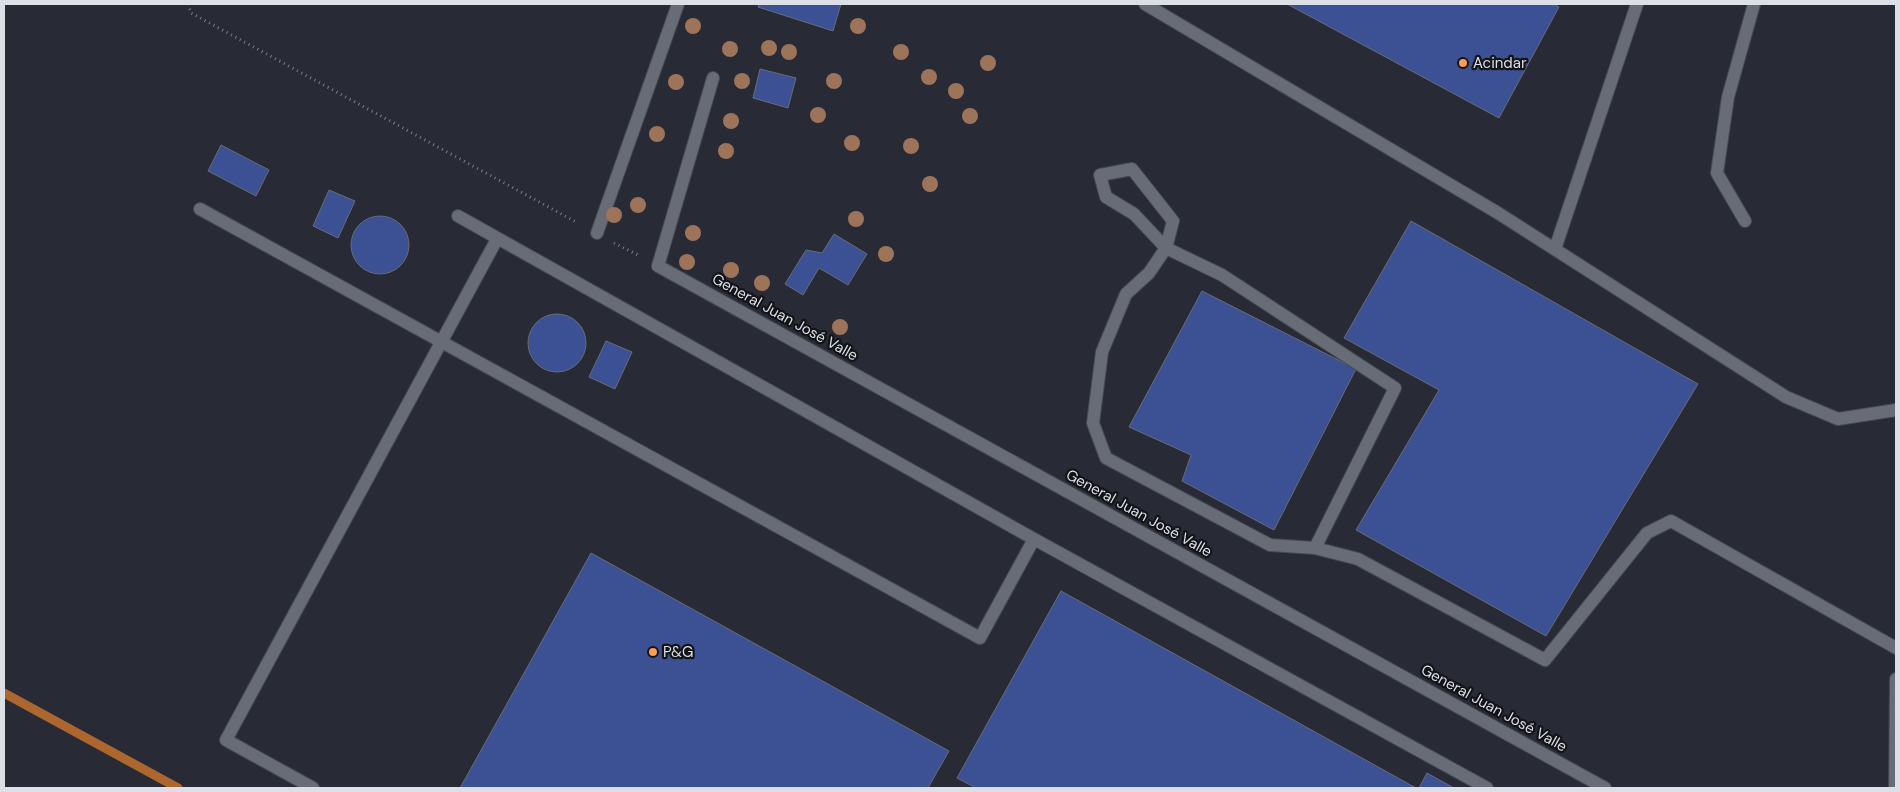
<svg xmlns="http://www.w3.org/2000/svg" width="1900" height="792" font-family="'DM Sans',sans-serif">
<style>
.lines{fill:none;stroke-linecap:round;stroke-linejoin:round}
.stream{stroke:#ad672e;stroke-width:9}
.building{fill:#3c5094;stroke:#686c77}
.lane-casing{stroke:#464951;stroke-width:14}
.street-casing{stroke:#464951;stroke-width:14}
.path{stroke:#7c7e87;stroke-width:3;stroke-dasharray:1 4;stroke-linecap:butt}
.lane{stroke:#686c77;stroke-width:12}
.street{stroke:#686c77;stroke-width:12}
.tree{fill:#9d745a}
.poi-dot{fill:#fc9d53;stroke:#121418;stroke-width:2}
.labels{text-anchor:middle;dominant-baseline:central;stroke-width:4.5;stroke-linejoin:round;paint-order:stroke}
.poi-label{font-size:15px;fill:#dddfe6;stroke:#121418;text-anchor:start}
.street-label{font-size:15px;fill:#dddfe6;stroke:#121418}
</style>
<rect width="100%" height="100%" fill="#282b35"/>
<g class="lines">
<path class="stream" d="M4 693 178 788"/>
</g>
<path class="building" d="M759 4H841L833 31 758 7Z
M1287 4H1553L1559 7 1499 118Z
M760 69 796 78 788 108 753 98Z
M221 145 269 170 256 196 208 171Z
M329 190 355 201 338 238 313 226Z
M351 245a29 29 0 1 1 58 0a29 29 0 1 1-58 0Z
M1411 221 1698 384 1546 636 1356 530 1439 390 1344 338Z
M834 234 867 254 848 285 819 268 803 295 785 284 806 250 822 253Z
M1202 291 1356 369 1274 530 1182 481 1191 455 1129 427Z
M528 343a29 29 0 1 1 58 0a29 29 0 1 1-58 0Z
M606 341 632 352 615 389 589 377Z
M591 553 949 751 928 788H460Z
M1061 591 1416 788H976L957 778Z
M1427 773 1454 788H1419Z"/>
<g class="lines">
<g class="lane-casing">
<path id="lane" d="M1145 4 1498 213 1786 397 1838 419 1896 410
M200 209 980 638 1034 539
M458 216 1034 539 1487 788
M1745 221 1717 173 1728 97 1754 4
M597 233 678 4
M1555 249 1637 4
M658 266 713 78
M1315 548 1395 388 1222 275 1166 248 1134 214 1106 197 1100 175 1132 169 1173 221 1166 248 1149 273 1126 294 1102 352 1093 423 1106 458 1270 545 1315 548 1358 559 1545 660 1647 533 1671 521 1896 648
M313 788 226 740 497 239
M1895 788 1896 679"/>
</g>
<g class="street-casing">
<path id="street" d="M658 266 1605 788"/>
</g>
<path class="path" d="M188 4 191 13 578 223
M614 243 640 256"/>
<use href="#lane" class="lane"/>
<use href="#street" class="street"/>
</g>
<g class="tree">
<circle cx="693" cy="26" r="8"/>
<circle cx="858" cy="26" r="8"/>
<circle cx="769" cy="48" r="8"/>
<circle cx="730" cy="49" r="8"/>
<circle cx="789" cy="52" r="8"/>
<circle cx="901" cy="52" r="8"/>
<circle cx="988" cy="63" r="8"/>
<circle cx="929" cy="77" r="8"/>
<circle cx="742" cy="81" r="8"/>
<circle cx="834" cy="81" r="8"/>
<circle cx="676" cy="82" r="8"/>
<circle cx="956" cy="91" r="8"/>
<circle cx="818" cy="115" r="8"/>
<circle cx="970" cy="116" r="8"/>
<circle cx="731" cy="121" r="8"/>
<circle cx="657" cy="134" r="8"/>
<circle cx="852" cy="143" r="8"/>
<circle cx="911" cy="146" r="8"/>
<circle cx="726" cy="151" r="8"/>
<circle cx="930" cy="184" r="8"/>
<circle cx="638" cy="205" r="8"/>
<circle cx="614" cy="215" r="8"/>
<circle cx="856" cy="219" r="8"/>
<circle cx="693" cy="233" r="8"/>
<circle cx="886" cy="254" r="8"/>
<circle cx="687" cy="262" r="8"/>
<circle cx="731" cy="270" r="8"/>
<circle cx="762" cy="283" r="8"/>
<circle cx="840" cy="327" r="8"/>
</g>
<g class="poi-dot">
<circle cx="1463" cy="63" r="5"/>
<circle cx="653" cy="652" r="5"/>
</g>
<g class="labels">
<g class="poi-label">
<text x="1473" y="63">Acindar</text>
<text x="663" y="652">P&amp;G</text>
</g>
<g class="street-label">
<text transform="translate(785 317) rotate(29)">General Juan José Valle</text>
<text transform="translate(1139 513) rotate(29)">General Juan José Valle</text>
<text transform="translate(1494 708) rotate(29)">General Juan José Valle</text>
</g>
</g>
<rect width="1900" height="792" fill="none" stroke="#dddfe6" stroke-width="10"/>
</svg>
